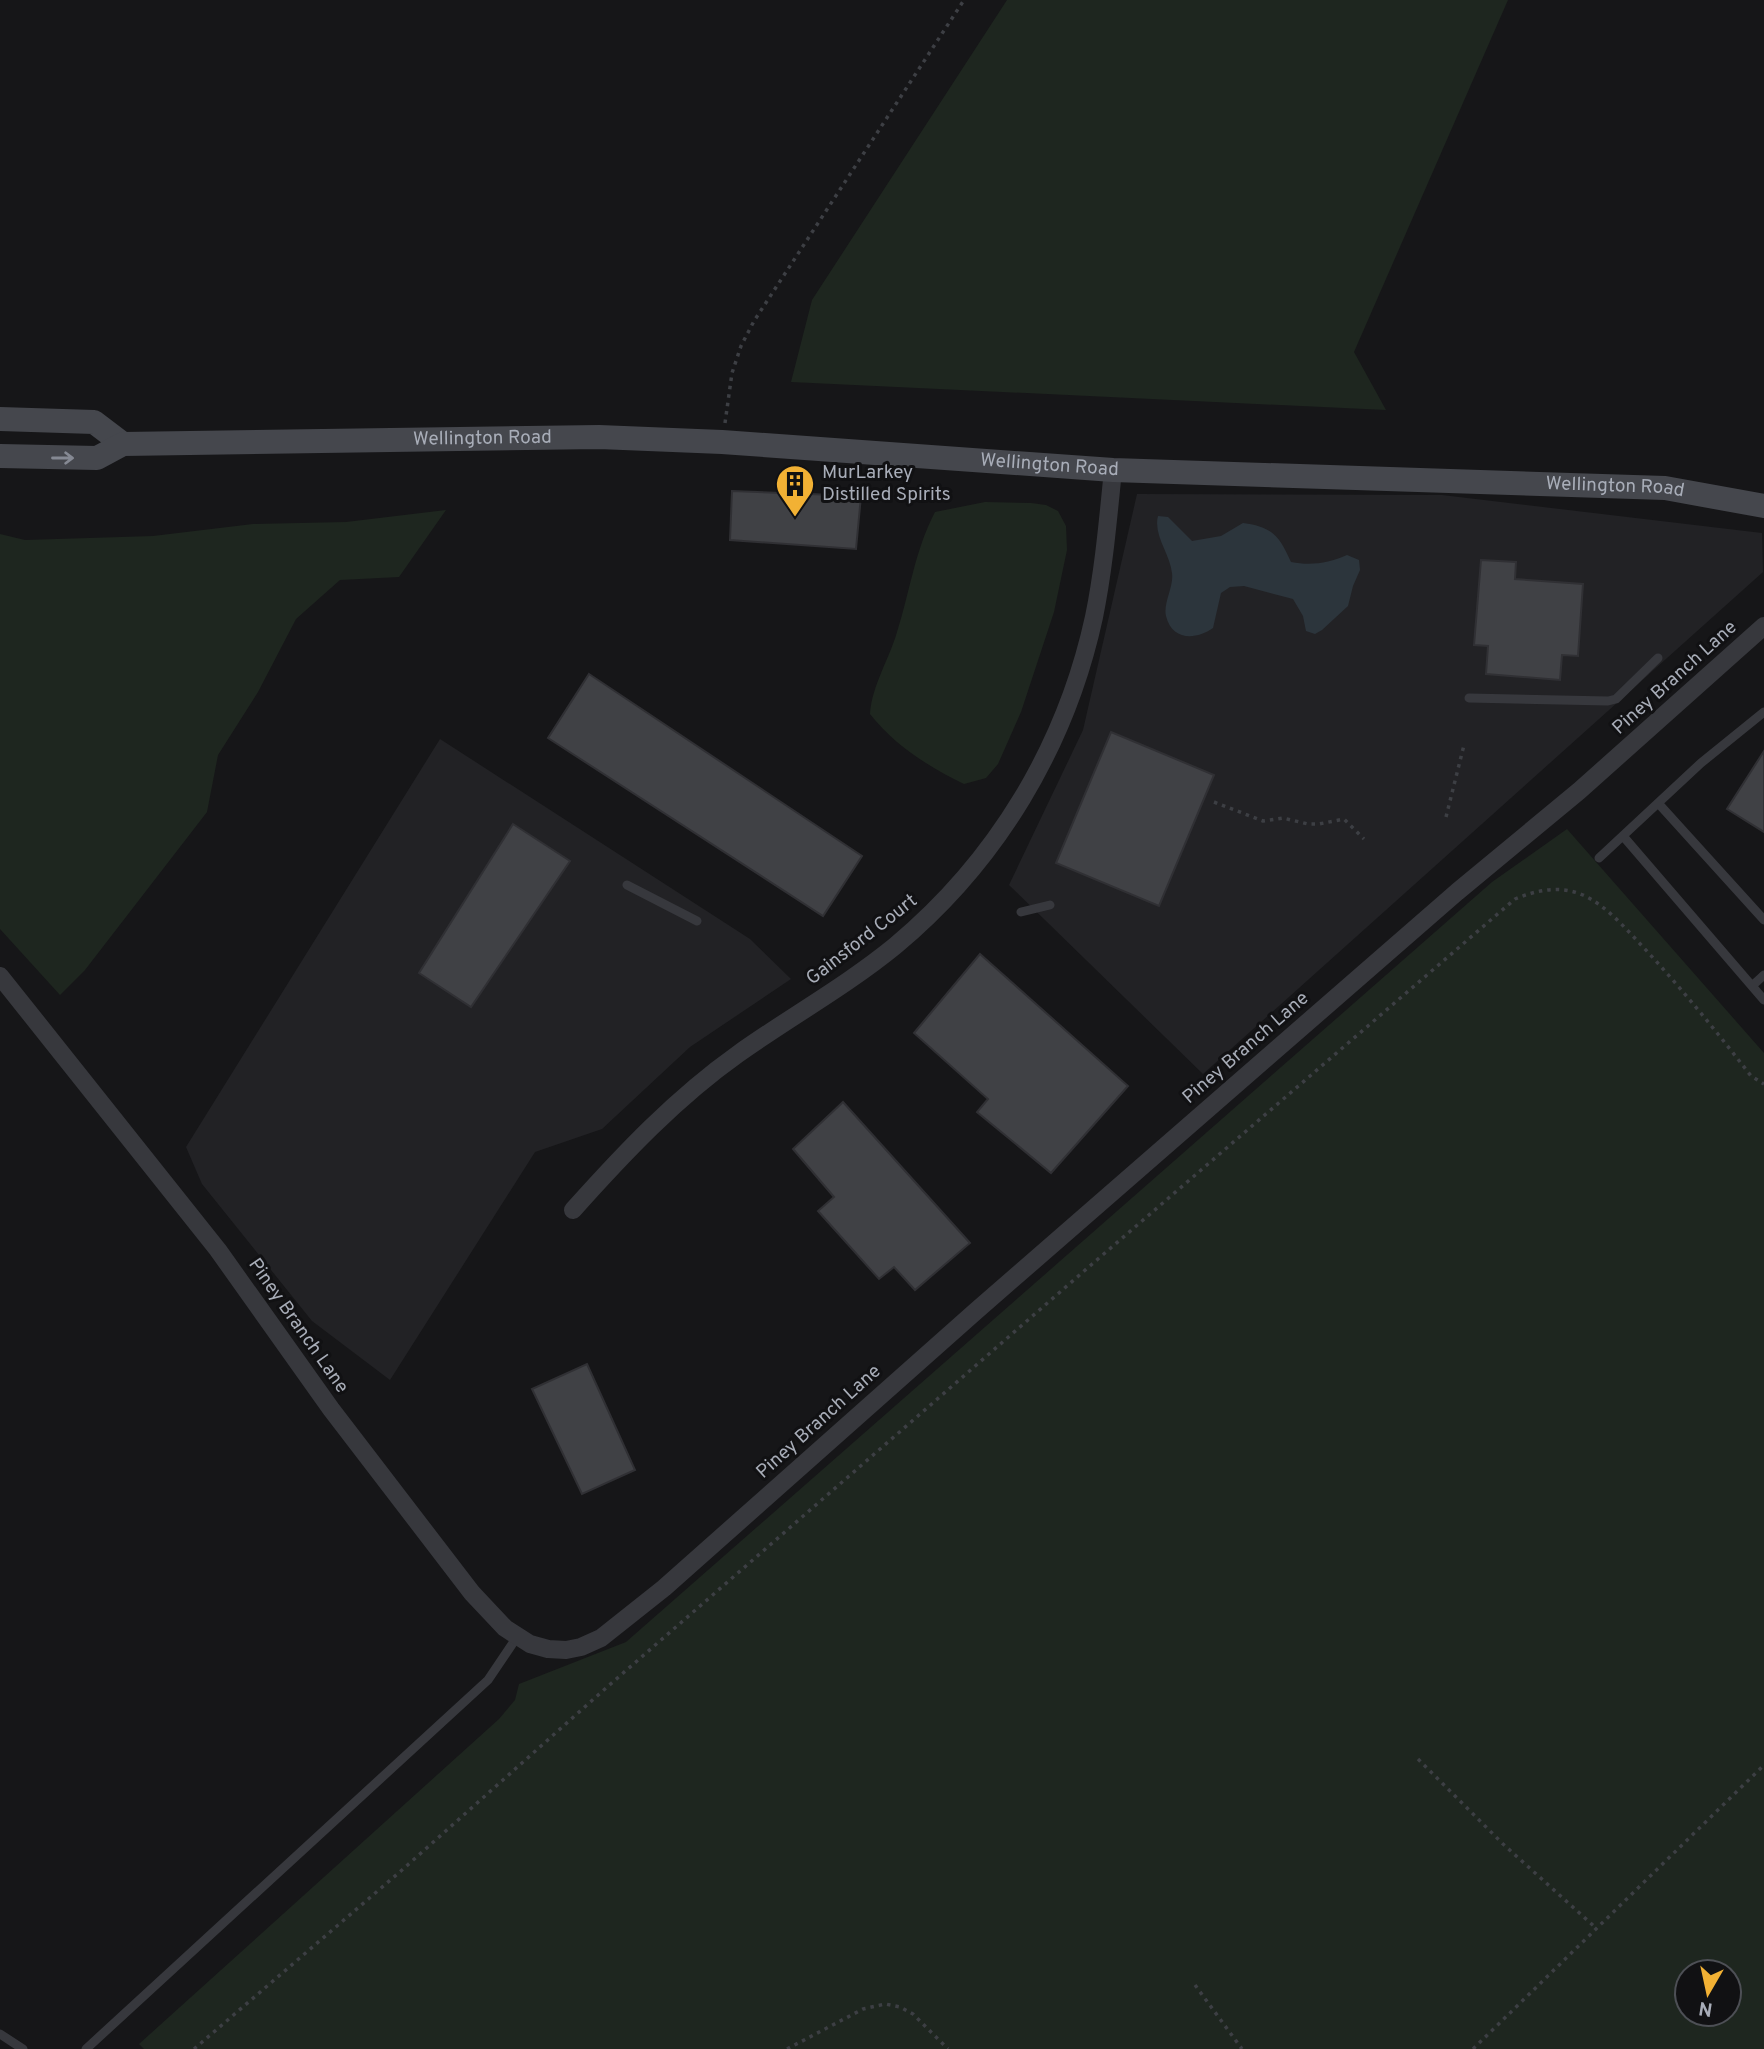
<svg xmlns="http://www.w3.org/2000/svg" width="1764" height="2049" font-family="Overpass,sans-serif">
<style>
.built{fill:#222225}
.green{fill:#1e261f;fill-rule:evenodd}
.water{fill:#2c353c}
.building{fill:#404145;stroke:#303034;stroke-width:2}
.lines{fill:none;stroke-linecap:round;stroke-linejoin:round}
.path{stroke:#3d3f44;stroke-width:3.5;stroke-dasharray:3.5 5;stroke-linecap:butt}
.lane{stroke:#37383d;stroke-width:9}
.street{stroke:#37383d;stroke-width:18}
.secondary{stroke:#45474d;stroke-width:24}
.oneway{stroke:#858993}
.labels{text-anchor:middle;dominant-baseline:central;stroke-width:6;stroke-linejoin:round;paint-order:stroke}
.street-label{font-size:19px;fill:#a8adb8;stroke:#111113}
.poi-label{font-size:19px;fill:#a8adb8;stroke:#111113;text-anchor:start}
</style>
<rect width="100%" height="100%" fill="#161618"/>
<path class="built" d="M1137 494 1442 495 1762 533 1763 572 1203 1074 1009 885 1083 730Z
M440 739 750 939 791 979 690 1047 602 1129 535 1152 390 1380 312 1321 202 1184 186 1147Z"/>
<path class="green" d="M1007 0H1508L1354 352 1386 410 791 382 812 300Z
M985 502 1031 503 1046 505 1058 511 1066 526 1067 550 1054 612 1021 712 998 764 986 778 964 784C929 767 894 745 870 714 872 685 889 660 897 632 910 591 915 550 935 512Z
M446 510 399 577 340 580 296 619 258 692 218 755 207 812 85 970 60 995 0 929V534L25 540 153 536 253 524 346 522Z
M1567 829 1764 1053V2049H144L139 2044 499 1719 515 1700 519 1684 626 1642 1492 882ZM1687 1972H1729V2014H1687Z"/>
<path class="water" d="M1158 516 1168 517 1192 541 1221 536 1243 523C1273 527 1279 536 1291 562 1311 566 1329 563 1347 555L1359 560 1360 570 1353 586 1348 606 1322 630 1315 634 1306 631 1303 616 1293 599 1244 586 1230 587 1221 593 1213 628C1196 640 1172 641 1166 616 1163 603 1174 587 1172 573 1170 554 1153 535 1158 516Z"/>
<path class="building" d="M732 491 861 496 856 549 730 540Z
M1481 560 1516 562 1515 579 1583 584 1578 656 1562 655 1560 680 1486 674 1488 646 1474 645Z
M589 674 862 856 823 916 548 738Z
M1111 732 1214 775 1159 906 1056 863Z
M1764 751V832L1727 809Z
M513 824 570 861 471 1007 419 973Z
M980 954 1128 1086 1051 1173 977 1112 988 1099 914 1033Z
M843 1102 970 1243 915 1290 894 1267 879 1279 818 1211 834 1197 793 1149Z
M587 1364 635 1470 582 1494 532 1389Z"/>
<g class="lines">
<path class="path" d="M725 423 732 373 741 346 754 321 964 0
M1214 802 1263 821 1283 818 1308 824H1319L1344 819 1364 839
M1446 817 1464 745
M1418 1759 1503 1844 1596 1928
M1195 1985 1242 2049
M194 2049 402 1870 606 1688 1091 1265 1515 899C1537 890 1560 885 1583 895 1607 906 1626 929 1644 948 1682 989 1717 1032 1751 1076L1764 1084
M787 2049 863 2009 885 2004 900 2007 913 2014 948 2049
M1473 2049 1764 1765"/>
<path class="lane" d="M1469 698 1608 701 1616 699 1658 658
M1658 803 1764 920
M1623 836 1764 1000
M1599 858 1701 763 1764 712
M627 885 697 921
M1021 912 1050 905
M1752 986 1764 975
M0 2034 23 2049
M86 2049 488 1680 517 1637"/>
<path class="street" d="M0 976 218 1250 331 1409 472 1593 505 1628 530 1644 548 1649 566 1650 581 1647 601 1638 664 1588 976 1311 1457 892 1579 791 1764 626
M573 1210C624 1153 676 1098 738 1054 790 1017 846 986 895 946 997 861 1066 746 1094 617 1104 568 1108 519 1113 470"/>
<g class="secondary">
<path d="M0 419 94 422 123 444"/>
<path id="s1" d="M0 456 97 458 123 444 599 437 722 442 1113 470 1665 488 1764 506"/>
</g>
</g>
<defs><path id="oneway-shaft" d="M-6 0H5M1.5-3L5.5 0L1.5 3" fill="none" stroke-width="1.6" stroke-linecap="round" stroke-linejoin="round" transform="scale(1.75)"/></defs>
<use class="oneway" href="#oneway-shaft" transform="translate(63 458)"/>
<defs>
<g id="building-pin" transform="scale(2.0125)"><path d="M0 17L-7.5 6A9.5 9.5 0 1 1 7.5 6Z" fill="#f2b134" stroke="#111113"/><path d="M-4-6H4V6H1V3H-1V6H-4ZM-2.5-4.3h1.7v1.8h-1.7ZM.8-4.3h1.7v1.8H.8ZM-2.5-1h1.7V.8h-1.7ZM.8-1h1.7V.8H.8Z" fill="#111"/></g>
</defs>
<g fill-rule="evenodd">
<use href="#building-pin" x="795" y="484"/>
</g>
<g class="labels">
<g class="street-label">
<text stroke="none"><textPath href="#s1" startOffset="486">Wellington Road</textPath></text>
<text stroke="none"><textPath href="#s1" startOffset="1054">Wellington Road</textPath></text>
<text stroke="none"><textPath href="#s1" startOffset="1620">Wellington Road</textPath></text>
<text transform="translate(1675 678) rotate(-42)">Piney Branch Lane</text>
<text transform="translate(862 940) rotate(-38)">Gainsford Court</text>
<text transform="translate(1246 1048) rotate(-41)">Piney Branch Lane</text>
<text transform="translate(298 1326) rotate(55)">Piney Branch Lane</text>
<text transform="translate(819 1422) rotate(-42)">Piney Branch Lane</text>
</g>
<g class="poi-label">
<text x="822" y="473">MurLarkey<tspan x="822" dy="22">Distilled Spirits</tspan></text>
</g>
</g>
<g transform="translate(1708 1993) rotate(189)"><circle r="33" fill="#111113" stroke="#4d4f55" stroke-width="2"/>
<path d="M0-5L12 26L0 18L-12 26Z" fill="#f2b134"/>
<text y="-10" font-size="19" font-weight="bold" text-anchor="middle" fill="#a8adb8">N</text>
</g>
</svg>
